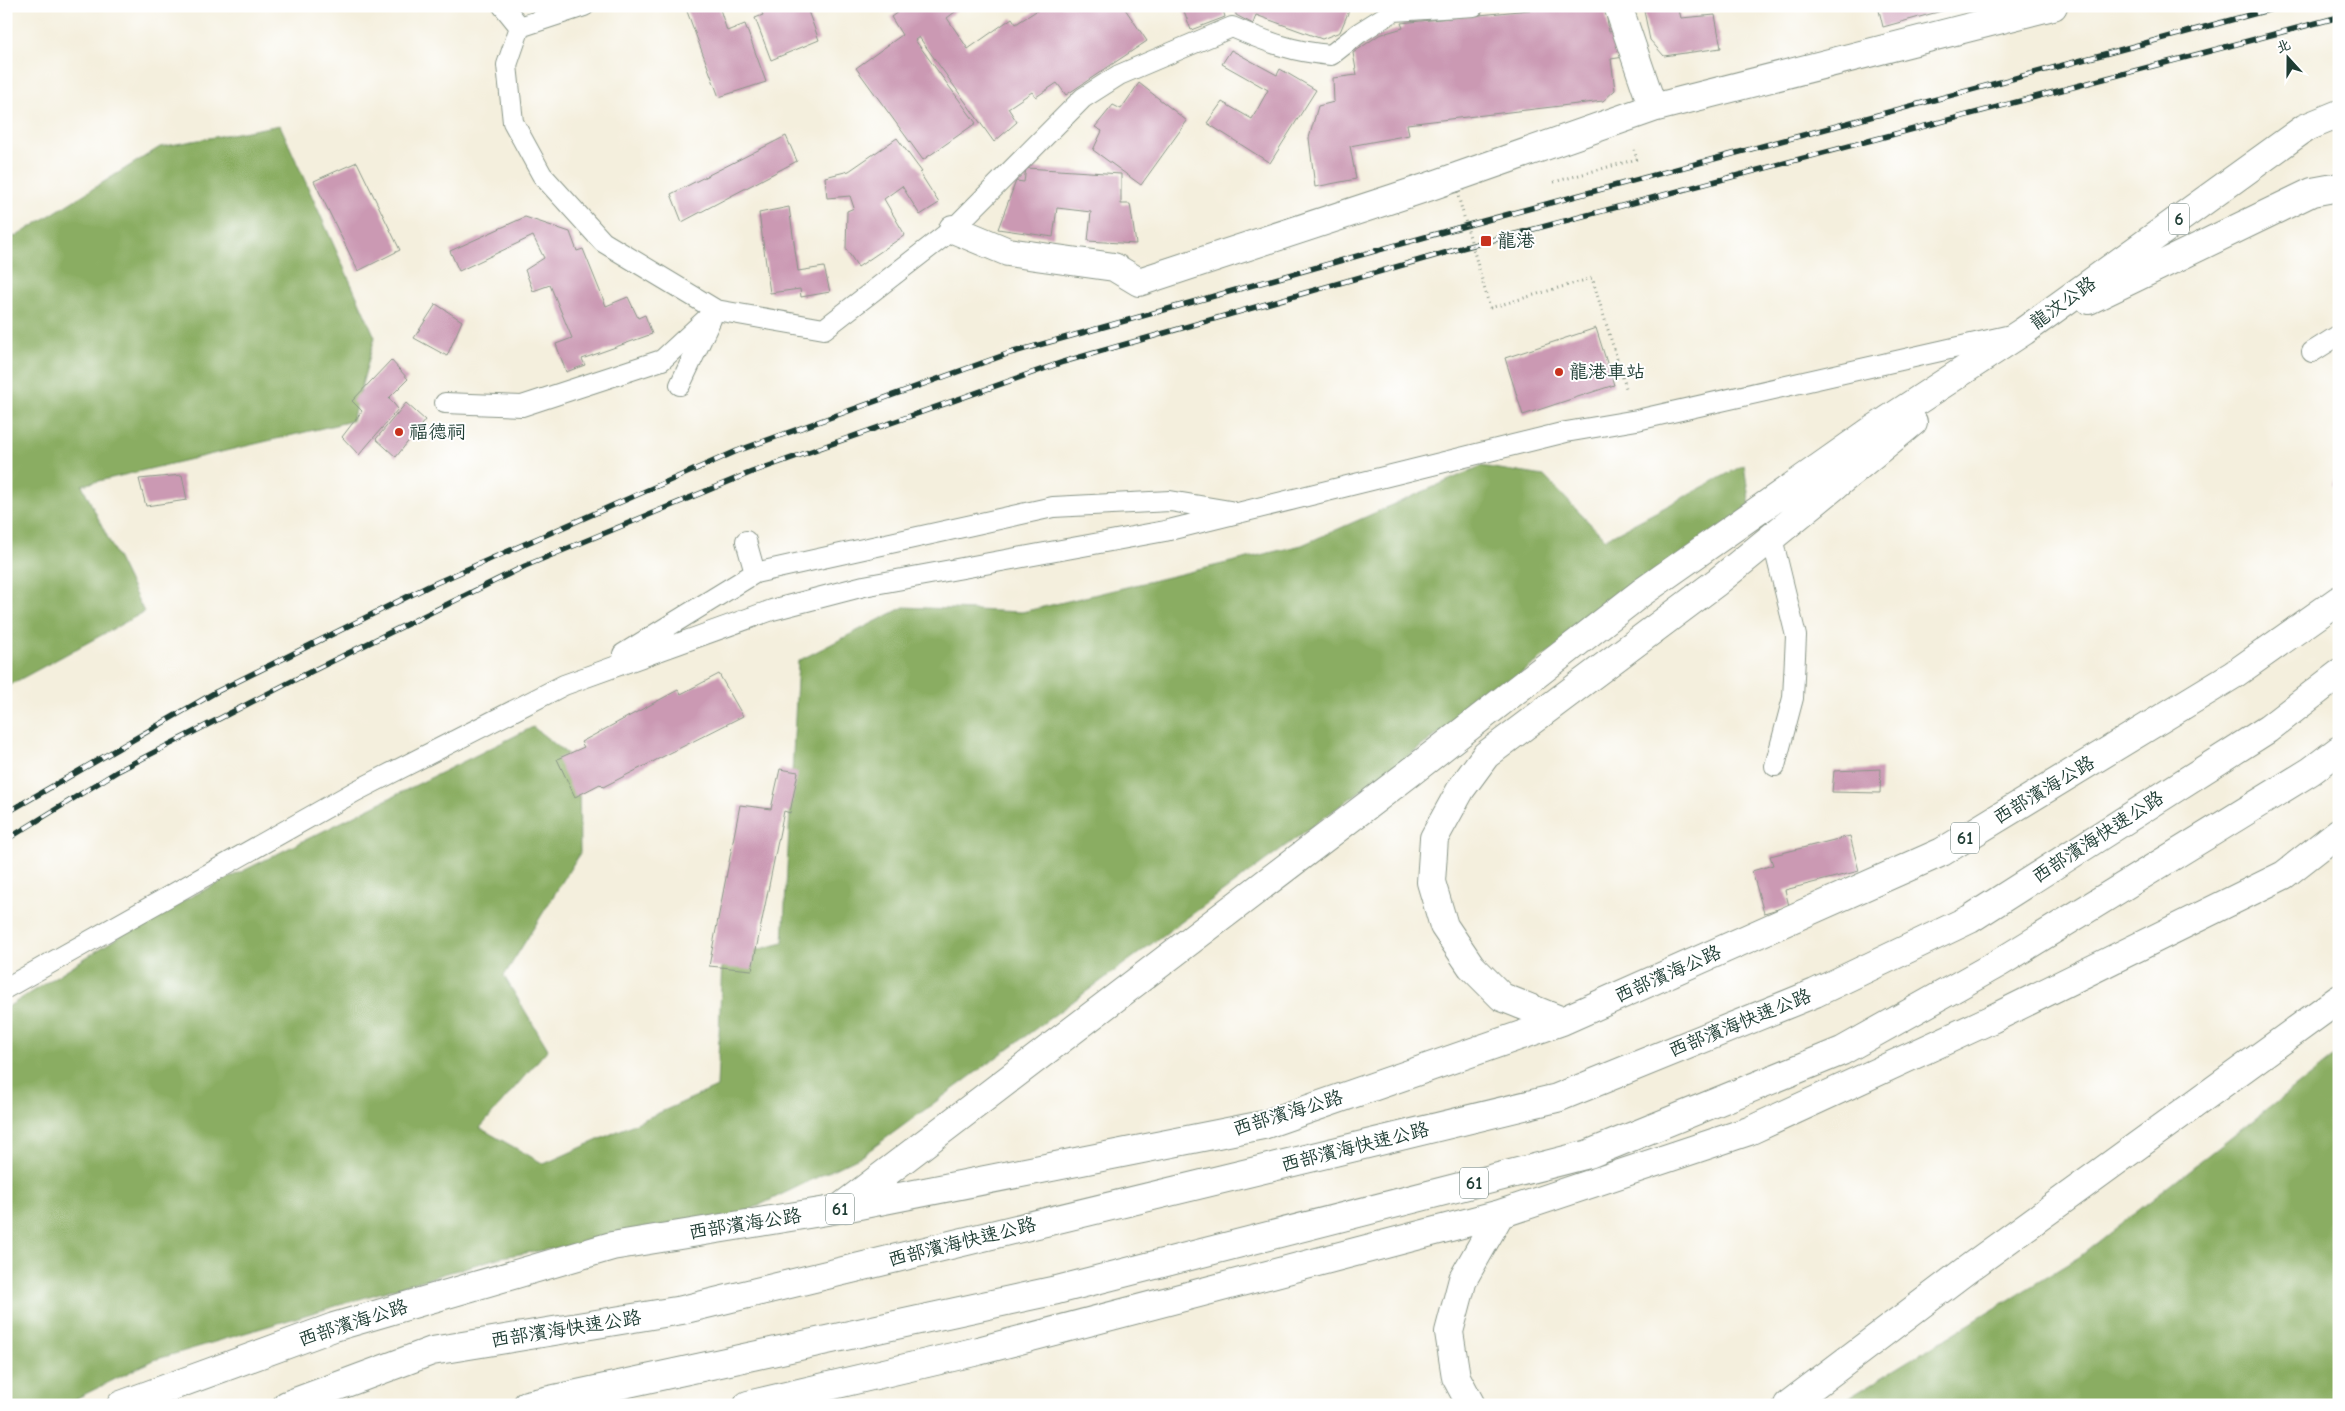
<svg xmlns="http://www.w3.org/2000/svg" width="2345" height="1411" font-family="'Comic Neue','LXGW WenKai TC',sans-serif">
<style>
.forest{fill:#8aad62;stroke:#54754b}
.building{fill:#cb99b3}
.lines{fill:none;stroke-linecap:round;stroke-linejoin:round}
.service-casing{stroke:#8a9688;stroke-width:22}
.minor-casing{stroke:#8a9688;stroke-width:30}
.primary-casing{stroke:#8a9688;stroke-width:30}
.trunk-casing{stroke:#8a9688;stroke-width:30}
.path{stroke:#8a9688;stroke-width:3;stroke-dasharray:1 4;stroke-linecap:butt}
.service{stroke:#fff;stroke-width:20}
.minor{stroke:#fff;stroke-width:28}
.primary{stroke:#fff;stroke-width:28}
.trunk{stroke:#fff;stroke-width:28}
.rail-casing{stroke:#1f3d34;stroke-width:5.5}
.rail{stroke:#fff;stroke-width:4;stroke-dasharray:11;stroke-linecap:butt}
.path-bridge{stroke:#8a9688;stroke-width:3;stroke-dasharray:1 4;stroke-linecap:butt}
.poi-dot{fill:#c8321e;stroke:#fff;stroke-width:2}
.labels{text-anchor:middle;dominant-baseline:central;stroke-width:4;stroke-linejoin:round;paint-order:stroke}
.shield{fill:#fff;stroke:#627771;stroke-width:1}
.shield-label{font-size:18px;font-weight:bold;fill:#1f3d34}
.poi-label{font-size:19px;fill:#1f3d34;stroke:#fff;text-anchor:start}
.street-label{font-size:19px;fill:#1f3d34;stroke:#fff}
</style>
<rect width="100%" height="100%" fill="#fff"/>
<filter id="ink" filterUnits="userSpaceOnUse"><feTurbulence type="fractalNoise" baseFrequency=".02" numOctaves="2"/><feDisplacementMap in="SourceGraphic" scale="10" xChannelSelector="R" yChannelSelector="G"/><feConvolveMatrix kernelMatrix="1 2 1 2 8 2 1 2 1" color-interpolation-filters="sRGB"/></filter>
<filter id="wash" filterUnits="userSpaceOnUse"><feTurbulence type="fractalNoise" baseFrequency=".0096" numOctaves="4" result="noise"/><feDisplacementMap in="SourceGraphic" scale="20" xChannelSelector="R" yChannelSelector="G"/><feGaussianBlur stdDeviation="1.12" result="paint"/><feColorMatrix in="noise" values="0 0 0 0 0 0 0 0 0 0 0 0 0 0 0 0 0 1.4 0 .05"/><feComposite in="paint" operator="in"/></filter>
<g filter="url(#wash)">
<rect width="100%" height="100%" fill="#f4efdd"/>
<path class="forest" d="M280 125 375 337 352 421 82 485 144 612 6 687V230L15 237 160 147Z
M1744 465 1750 506 863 1155 727 1221 501 1257 154 1360 63 1405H6V1008L150 917 533 727 579 763 580 853 504 976 548 1049 480 1128 544 1164 717 1087 722 959 783 943 798 661 904 607 1022 612 1302 545 1481 466 1544 476 1605 539Z
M2339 1053V1405H1837L2079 1257Z"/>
<g id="blocks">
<path class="building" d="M685 6H719L727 31 745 24 766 82 719 97Z
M759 6H806L819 40 771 60 755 18 763 15Z
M906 6H963L947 18 968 49 1012 18 1016 24 1044 6H1123L1147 41 1066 95 1057 83 1036 97 1032 92 1008 108 1017 122 994 142 919 37 915 40 976 123 923 160 856 68 902 35 891 17Z
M1195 6H1222L1225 17 1191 30 1184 11Z
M1235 6H1351L1340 32 1322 39 1256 15 1253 24 1236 15Z
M1568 6H1605L1609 32 1620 30 1624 57 1611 59 1615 90 1603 101 1407 124 1409 135 1350 146 1356 179 1315 187 1309 138 1318 106 1334 102 1333 78 1357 75 1353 53 1379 35 1403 28 1401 23Z
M1643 6H1678L1681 18 1715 15 1721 48 1664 56 1650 40Z
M1878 6H1956V7L1883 27Z
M1231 50 1277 75 1280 69 1316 90 1270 163 1207 123 1222 102 1252 119 1268 90 1222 64Z
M1139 83 1187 121 1141 185 1093 150 1102 131 1095 127 1113 105 1121 109Z
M786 136 797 161 682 222 671 194Z
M897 138 922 172 920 173 939 203 920 215 902 186 884 199 905 235 858 267 846 249 847 211 854 208 850 196 827 198 825 177 849 171Z
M357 162 400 250 358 271 314 181Z
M1026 168 1121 174V204H1130L1136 244 1088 241 1091 212 1057 208 1053 237 998 229 1016 181 1024 182Z
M789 207 798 271 824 267 830 292 801 297 800 289 770 293 759 213Z
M525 217 570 232 577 251 583 249 606 306 628 297 638 318 645 315 652 334 582 359 585 365 566 372 556 344 572 338 550 285 533 291 525 270 544 258 533 236 459 271 450 251Z
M436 304 462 321 447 356 414 338Z
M1596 328 1614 385 1523 415 1505 358Z
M391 360 408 379 389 398 398 409 359 455 342 437 362 411 352 401Z
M406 403 425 420 396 457 376 439Z
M2339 466V488L2332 485Z
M182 475 187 500 146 506 139 479Z
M719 674 743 716 603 787 600 784 575 797 557 759 584 747 581 742 678 690 681 694Z
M780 769 798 772 790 813 784 811 752 970 709 966 740 805 771 809Z
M1881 769 1880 793 1832 792 1834 771Z
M1850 836 1859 871 1785 890 1789 906 1764 913 1752 871 1773 865 1770 856Z"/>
</g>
</g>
<g filter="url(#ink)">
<use href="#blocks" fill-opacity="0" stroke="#8a9688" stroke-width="1"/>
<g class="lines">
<g class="service-casing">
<path id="service" d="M503 6 520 27
M584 6 520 27 507 65 513 122 542 175 603 242 716 310 824 329 953 229 1083 98 1119 75 1232 27C1267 42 1293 52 1331 55L1359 33 1394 11 1474 6
M2312 352 2339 335
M680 385 711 319
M445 403 522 406 662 360 716 310
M1772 538 1796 636 1793 698 1775 766
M746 541 755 573
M623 654 755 573 1053 507 1170 501 1230 511
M6 988 356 791 564 685 772 610 864 586 1165 531 1566 432 1637 420 2011 335"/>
</g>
<g class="minor-casing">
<path id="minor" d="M1618 6 1653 108 2053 6
M953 229 1008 252 1114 267 1139 282 1428 187 1653 108"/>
</g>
<g class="primary-casing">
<path id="primary" d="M2089 300 2312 192 2339 187
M1562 1021 1502 997 1471 966 1444 926 1431 882 1434 838 1461 789 1486 755 1717 582 1913 422
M844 1205 1411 772 1641 593 1871 431 2024 331 2305 128 2339 114
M121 1405 334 1327 612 1246 839 1209 1263 1125 1562 1021 1942 852 2233 675 2339 600
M748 1405 978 1351 1500 1214 1749 1131 1992 1019 2284 875 2339 832
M1471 1405 1456 1377 1449 1332 1463 1279 1500 1214
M1788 1405 1965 1271 2339 999"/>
</g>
<g class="trunk-casing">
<path id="trunk" d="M287 1405 432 1351 682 1310 1557 1098 1815 993 1970 919 2268 729 2339 674
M527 1405 1057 1290 1589 1154 1842 1051 1999 963 2311 771 2339 750"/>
</g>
<path class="path" d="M1554 182 1637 159 1634 150
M1490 308 1592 278 1627 391"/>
<use href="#service" class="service"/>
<use href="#minor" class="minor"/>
<use href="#primary" class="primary"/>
<use href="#trunk" class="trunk"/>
<g class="rail-casing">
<path id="rail" d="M6 813 216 692 429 586 737 451 1010 353 1461 227 2283 6
M6 840 118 771 304 675 525 566 752 472 1063 362 1462 248 2339 17"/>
</g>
<use href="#rail" class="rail"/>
<path class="path-bridge" d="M1457 192 1490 308"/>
</g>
</g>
<g class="poi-dot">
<rect x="1480" y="235" width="12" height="12" rx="2.5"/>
<circle cx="1559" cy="372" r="5"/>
<circle cx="399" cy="432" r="5"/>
</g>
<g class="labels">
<g class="shield">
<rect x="2169" y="203.5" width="20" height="31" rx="4"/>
<rect x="1951" y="822.5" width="28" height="31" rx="4"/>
<rect x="1460" y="1167.5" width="28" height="31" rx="4"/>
<rect x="826" y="1193.5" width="28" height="31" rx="4"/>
</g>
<g class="shield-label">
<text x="2179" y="219">6</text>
<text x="1965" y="838">61</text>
<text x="1474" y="1183">61</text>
<text x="840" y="1209">61</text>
</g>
<g class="poi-label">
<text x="1497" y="241">龍港</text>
<text x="1569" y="372">龍港車站</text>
<text x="409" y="432">福德祠</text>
</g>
<g class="street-label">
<text transform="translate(2063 303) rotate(-36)">龍汶公路</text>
<text transform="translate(2044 790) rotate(-31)">西部濱海公路</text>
<text transform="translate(2098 837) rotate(-33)">西部濱海快速公路</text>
<text transform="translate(1668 974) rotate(-24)">西部濱海公路</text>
<text transform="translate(1740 1023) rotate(-22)">西部濱海快速公路</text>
<text transform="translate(1288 1113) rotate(-17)">西部濱海公路</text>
<text transform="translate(1355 1147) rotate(-14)">西部濱海快速公路</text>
<text transform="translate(745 1224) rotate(-9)">西部濱海公路</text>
<text transform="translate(962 1242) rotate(-14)">西部濱海快速公路</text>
<text transform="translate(353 1323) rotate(-18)">西部濱海公路</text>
<text transform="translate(566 1329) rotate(-9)">西部濱海快速公路</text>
</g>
</g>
<rect width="2345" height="1411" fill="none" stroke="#fff" stroke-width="25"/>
<g transform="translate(2288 58) rotate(339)" stroke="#ffffff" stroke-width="4" paint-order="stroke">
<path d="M0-4L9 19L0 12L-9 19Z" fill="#1f3d34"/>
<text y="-8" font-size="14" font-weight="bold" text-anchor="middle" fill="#1f3d34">北</text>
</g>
</svg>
